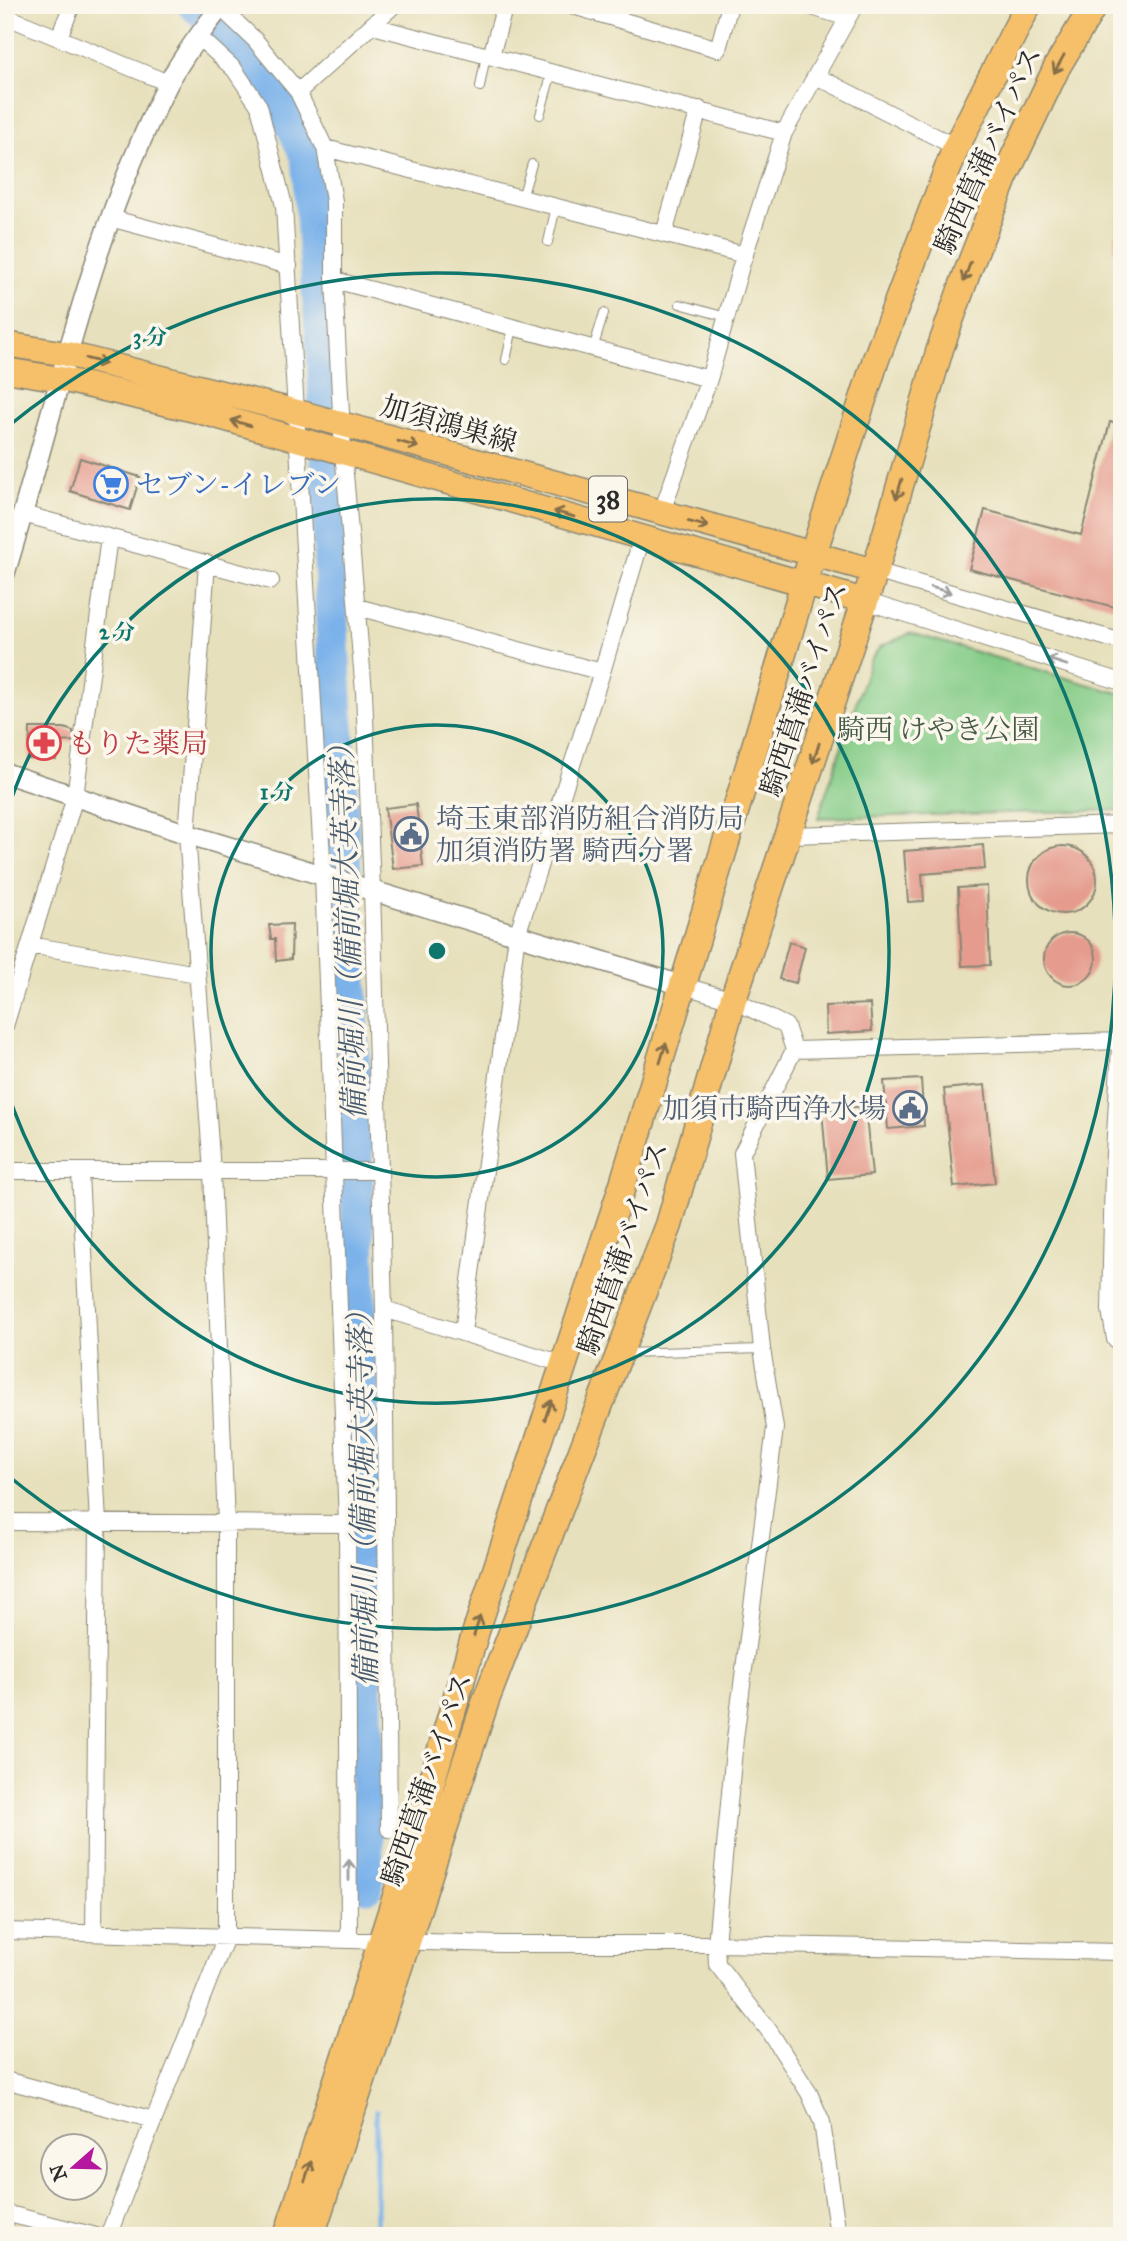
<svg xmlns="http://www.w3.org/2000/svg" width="1127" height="2241" font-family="'IM FELL Great Primer','Noto Serif JP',serif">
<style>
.green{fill:#84cc87;stroke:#587c59;stroke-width:2}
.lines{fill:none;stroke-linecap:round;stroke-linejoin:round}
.stream{stroke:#7bb2ea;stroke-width:5}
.river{stroke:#7bb2ea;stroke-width:33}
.building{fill:#e59c8e}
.service-casing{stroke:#898674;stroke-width:10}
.minor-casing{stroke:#898674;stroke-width:18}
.tertiary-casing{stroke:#898674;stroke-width:22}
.primary-casing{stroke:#898674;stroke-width:27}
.trunk-casing{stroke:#898674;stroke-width:29}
.service{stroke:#fff;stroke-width:8}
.minor{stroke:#fff;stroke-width:16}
.tertiary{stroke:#fff;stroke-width:19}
.primary{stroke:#f6c06b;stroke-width:24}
.trunk{stroke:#f6c06b;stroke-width:26}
.oneway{stroke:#866e48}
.oneway2{stroke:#a0a0a0}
.ring{fill:none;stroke:#0f766e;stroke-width:3.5}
.labels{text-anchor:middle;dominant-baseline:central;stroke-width:7;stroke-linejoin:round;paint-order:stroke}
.shield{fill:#fbf7ec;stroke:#696865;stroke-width:2}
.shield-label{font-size:26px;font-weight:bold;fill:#2b2b2b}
.street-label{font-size:28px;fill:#2b2b2b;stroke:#fbf7ec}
.shop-label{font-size:28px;fill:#366cbe;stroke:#fbf7ec;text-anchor:start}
.park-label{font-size:28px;fill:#465b47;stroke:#fbf7ec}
.health-label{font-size:28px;fill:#be3a42;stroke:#fbf7ec;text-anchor:start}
.service-label{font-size:28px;fill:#4e5e75;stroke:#fbf7ec;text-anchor:start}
.water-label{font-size:30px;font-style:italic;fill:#475a6e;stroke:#fbf7ec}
.centre{fill:#0f766e;stroke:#fbf7ec;stroke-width:3.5}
.ring-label{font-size:21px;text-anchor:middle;font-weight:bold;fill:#0f766e;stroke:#fbf7ec;stroke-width:7;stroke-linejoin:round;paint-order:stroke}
</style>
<rect width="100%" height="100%" fill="#fbf7ec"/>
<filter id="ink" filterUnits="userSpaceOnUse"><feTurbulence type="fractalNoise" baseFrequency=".0143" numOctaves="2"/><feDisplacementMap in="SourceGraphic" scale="14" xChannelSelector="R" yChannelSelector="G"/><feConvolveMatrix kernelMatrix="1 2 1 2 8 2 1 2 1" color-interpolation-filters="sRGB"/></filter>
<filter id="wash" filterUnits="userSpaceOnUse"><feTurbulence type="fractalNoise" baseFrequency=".00686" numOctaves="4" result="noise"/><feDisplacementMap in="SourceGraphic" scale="28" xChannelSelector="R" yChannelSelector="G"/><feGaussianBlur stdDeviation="1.57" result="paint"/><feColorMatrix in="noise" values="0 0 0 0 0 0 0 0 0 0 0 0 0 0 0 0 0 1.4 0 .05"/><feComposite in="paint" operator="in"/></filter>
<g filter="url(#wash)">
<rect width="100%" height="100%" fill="#e7e0bc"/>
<path class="green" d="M911 633 1122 694V810L818 818 870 661 880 647Z"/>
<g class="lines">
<path class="stream" d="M376 2236V2111"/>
<path class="river" d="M194 5 241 45 275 89 307 157 323 350 332 624 352 1003 365 1495 367 1886"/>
</g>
<g id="blocks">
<path class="building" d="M1120 205H1122V252L1114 251Z
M1110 422 1122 425V609L969 569 985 510 1081 535Z
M80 458 140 477 130 510 70 491Z
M30 728H64L73 731 74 741 58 742 56 760 29 759Z
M416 804 423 866 393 869 385 808Z
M983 845 985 869 922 874 924 901 908 902 904 851Z
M1029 880a34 34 0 1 1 68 0a34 34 0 1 1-68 0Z
M987 886 990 965 962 966 958 888Z
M292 924 291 959 276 961 275 939H271L269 925Z
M1044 959a26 26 0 1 1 52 0a26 26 0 1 1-52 0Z
M789 942 805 947 796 983 779 979Z
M870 1004 872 1031 826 1034 825 1006Z
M921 1079 924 1126 888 1129 884 1081Z
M985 1085 995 1183 954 1187 944 1089Z
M865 1106 872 1175 828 1179 822 1110Z"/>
</g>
</g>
<g filter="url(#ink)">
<use href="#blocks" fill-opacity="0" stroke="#898674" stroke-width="2"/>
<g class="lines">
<g class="service-casing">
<path id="service" d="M480 87 486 55
M540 115 552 72
M522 198 532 164
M548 242 556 207
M680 304 726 317
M593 349 604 313
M506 360 513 328
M625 1353 762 1349"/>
</g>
<g class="minor-casing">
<path id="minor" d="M218 5 255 40 298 92 325 148 334 201V280L343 451 364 692 372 889 384 1309 389 1829 416 1834
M570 5 718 49 730 5
M805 5 848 18
M5 16 168 83
M373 26 784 133
M59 37 72 5
M491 56 505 5
M816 76 956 147
M298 92 394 5
M325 148 745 255
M110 218 289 266
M664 234 699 109
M334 280 709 379
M23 514 271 581
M661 514 709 379 741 266 784 133 855 5
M875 571 1122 642
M865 601 1122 682
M357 607 602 672
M790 835 1122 825
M30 945 197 974
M684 986 733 1000 786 1026 794 1050 742 1153 762 1349 775 1428 735 1739 716 1944 717 1964 770 2032 809 2093 822 2122 838 2236
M1122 1011 1113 1171 1110 1310 1115 1339 1122 1342
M5 1026 75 797 109 537
M794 1050 1122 1041
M5 1171H378
M80 1173 98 1523 94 1933
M384 1309 563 1364
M463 1332 517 935 602 672 642 537
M5 1522 347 1524 323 875 284 206 259 106 234 69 199 37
M347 1524 349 1938
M5 1931 502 1944H716L1122 1952
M5 2080 154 2120
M5 2213 96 2236
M108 2236 226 1937V1524L212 1171 187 834 207 563"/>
</g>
<g class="tertiary-casing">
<path id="tertiary" d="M5 573C56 409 89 237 168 84 182 57 203 30 222 5
M5 773 187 834 684 986"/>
</g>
<g class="primary-casing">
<path id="primary" d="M5 344 67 354 305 414 875 571
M5 370 61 379 195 410 865 601"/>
</g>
<g class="trunk-casing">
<path id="trunk" d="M287 2236 416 1834 476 1631 622 1187 813 554 876 359 956 147 1028 5
M311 2236 486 1700 669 1225 733 1000 875 571 940 349 967 273 1004 178 1058 65 1094 5"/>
</g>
<use href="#service" class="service"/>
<use href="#minor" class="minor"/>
<use href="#tertiary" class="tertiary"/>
<use href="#primary" class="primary"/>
<use href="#trunk" class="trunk"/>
</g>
<defs><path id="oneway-shaft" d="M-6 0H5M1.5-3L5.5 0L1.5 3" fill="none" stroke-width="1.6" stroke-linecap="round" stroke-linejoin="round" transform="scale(1.75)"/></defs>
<g class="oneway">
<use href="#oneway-shaft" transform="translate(1059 64) rotate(119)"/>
<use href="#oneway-shaft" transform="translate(967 272) rotate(110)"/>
<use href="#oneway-shaft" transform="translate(96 361) rotate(14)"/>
<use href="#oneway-shaft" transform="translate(241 423) rotate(-164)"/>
<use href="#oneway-shaft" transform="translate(408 444) rotate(16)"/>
<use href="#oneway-shaft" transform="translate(899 489) rotate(106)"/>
<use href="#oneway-shaft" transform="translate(564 514) rotate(-164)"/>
<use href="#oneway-shaft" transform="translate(698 524) rotate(15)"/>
<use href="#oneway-shaft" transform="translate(816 753) rotate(108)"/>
<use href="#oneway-shaft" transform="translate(663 1053) rotate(-73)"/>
<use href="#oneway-shaft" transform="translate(548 1410) rotate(-72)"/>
<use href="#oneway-shaft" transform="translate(477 1626) rotate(-72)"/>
<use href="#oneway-shaft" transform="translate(308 2171) rotate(-72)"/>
</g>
<g class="oneway2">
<use href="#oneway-shaft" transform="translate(941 590) rotate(16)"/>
<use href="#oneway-shaft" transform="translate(1057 662) rotate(-162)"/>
<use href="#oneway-shaft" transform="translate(349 1870) rotate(-90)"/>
</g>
</g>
<g class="ring">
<circle cx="437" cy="951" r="226"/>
<path d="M6 815A452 452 0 1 1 6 1087"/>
<path d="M6 428A678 678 0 1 1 6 1474"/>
</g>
<defs>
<g id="supermarket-ring" transform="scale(1.75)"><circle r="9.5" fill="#fbf7ec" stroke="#3f7fe0" stroke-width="1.5"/><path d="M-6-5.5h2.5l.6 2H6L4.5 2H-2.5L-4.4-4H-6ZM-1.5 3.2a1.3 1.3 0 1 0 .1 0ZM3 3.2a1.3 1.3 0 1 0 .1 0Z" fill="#3f7fe0"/></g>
<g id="pharmacy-ring" transform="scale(1.75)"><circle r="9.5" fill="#fbf7ec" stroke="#e0444e" stroke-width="1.5"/><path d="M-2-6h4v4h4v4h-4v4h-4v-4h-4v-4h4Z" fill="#e0444e"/></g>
<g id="civic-ring" transform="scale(1.75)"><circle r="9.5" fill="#fbf7ec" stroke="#5c6f8a" stroke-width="1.5"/><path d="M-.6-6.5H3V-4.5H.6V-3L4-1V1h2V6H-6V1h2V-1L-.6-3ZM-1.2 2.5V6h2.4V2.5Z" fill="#5c6f8a"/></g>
</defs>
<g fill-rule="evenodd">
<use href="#supermarket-ring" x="111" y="484"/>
<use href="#pharmacy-ring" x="44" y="743"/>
<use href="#civic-ring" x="411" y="834"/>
<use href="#civic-ring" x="910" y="1108"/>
</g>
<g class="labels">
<rect class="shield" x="589" y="476.5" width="38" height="45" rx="5"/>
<g class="shield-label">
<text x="608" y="499">38</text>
</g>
<g class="street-label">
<text transform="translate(988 150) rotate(-66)">騎西菖蒲バイパス</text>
<text transform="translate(449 424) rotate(16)">加須鴻巣線</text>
<text transform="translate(804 689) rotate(-72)">騎西菖蒲バイパス</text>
<text transform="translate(623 1248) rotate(-71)">騎西菖蒲バイパス</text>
<text transform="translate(427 1779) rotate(-71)">騎西菖蒲バイパス</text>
</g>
<g class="shop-label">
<text x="136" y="484">セブン-イレブン</text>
</g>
<g class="park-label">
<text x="938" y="729">騎西 けやき公園</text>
</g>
<g class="health-label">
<text x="68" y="743">もりた薬局</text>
</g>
<g class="service-label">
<text x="436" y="818">埼玉東部消防組合消防局<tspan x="436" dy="32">加須消防署 騎西分署</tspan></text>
<text x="886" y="1108" text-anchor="end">加須市騎西浄水場</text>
</g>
<g class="water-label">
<text transform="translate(348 925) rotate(-92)">備前堀川（備前堀大英寺落）</text>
<text transform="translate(363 1492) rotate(-91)">備前堀川（備前堀大英寺落）</text>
</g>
</g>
<circle cx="437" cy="951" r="10" class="centre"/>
<g class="ring-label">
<text x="150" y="344">3 分</text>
<text x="117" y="639">2 分</text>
<text x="277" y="799">1 分</text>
</g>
<rect width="1127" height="2241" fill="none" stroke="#fbf7ec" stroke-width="28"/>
<g transform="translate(74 2167) rotate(250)"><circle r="33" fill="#fbf7ec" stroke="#a8a59f" stroke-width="2"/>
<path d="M0-5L12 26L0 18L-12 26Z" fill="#b5179e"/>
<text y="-10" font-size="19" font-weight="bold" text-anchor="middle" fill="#2b2b2b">N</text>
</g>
</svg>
